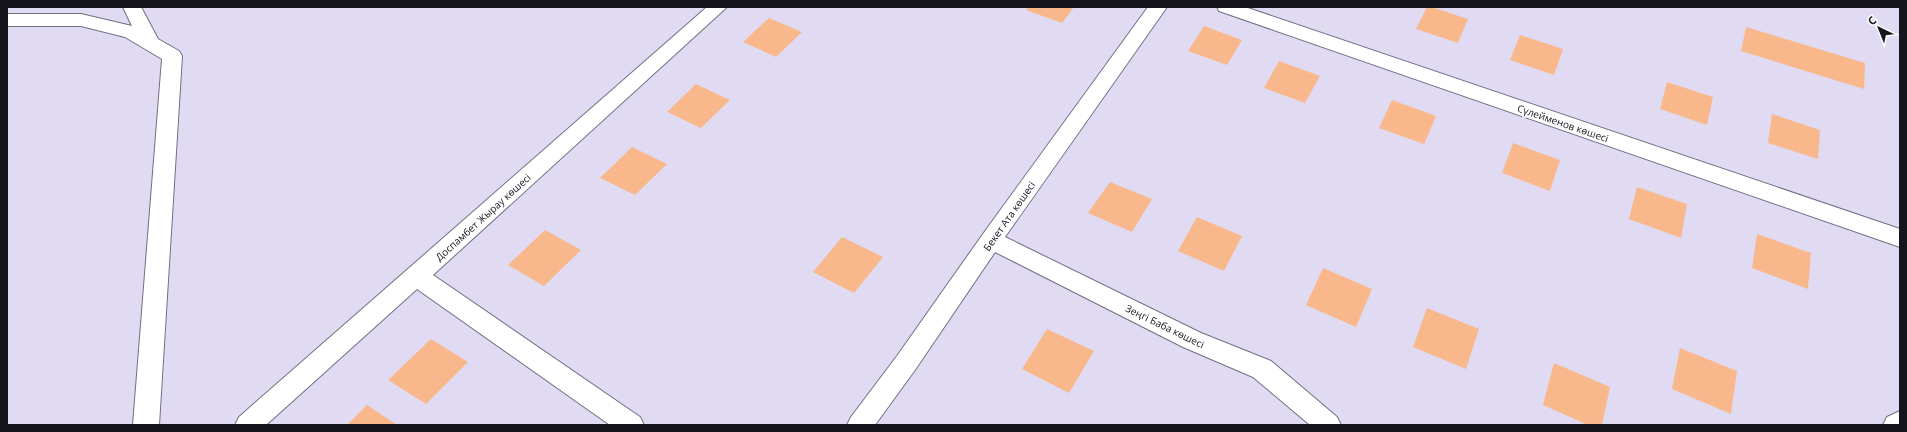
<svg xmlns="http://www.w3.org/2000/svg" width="1907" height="432" font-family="'Open Sans',sans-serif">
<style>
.building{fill:#f8b88b}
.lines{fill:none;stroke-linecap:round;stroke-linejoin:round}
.minor-casing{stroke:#736e84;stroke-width:2}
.minor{fill:#fff;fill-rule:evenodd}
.labels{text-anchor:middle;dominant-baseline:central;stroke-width:3;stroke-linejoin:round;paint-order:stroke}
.street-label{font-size:10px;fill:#16141d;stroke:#fff}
</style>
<rect width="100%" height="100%" fill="#e0dbf3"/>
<path class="building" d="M1028 7H1074L1062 23 1026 10Z
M1427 7H1432L1468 19 1458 43 1416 29Z
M769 18 802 32 776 57 743 42Z
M1204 26 1242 40 1227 65 1188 51Z
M1746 27 1865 63 1864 89 1741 51Z
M1520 35 1563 49 1554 75 1510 60Z
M1279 61 1320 76 1305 103 1264 88Z
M1667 82 1713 97 1707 125 1660 109Z
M696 84 730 100 701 128 667 112Z
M1392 100 1436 116 1424 144 1379 128Z
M1772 114 1820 130 1818 159 1768 143Z
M1513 143 1560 160 1550 191 1502 173Z
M632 147 667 164 635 195 600 178Z
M1110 182 1152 199 1132 232 1088 213Z
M1637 187 1687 204 1681 238 1629 219Z
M1197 217 1242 236 1224 271 1178 251Z
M545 230 581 250 544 286 508 265Z
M1757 234 1811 253 1808 289 1752 268Z
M842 237 883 257 854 293 813 272Z
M1323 268 1372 289 1356 327 1306 305Z
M1427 308 1479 329 1466 369 1413 347Z
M1047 329 1094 351 1069 393 1022 369Z
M431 339 468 362 426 404 388 380Z
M1680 348 1737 371 1731 414 1672 389Z
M1554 363 1610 387 1602 425H1588L1543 405Z
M367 405 397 425H347Z"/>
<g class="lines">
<g class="minor-casing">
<path id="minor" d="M123 7H141L158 39 179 51 182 56 159 425H133L162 59 125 37 81 26H7V14H81L132 26Z
M707 7H727L433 275 640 417 644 425H610L417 289 266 425H235L239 417Z
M1148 7H1167L1005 237 1201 333 1271 361 1337 417 1341 425H1310L1253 377 1183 347 995 252 915 370 875 425H847L851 417 897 356 983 234Z
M1217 7H1245L1900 229V247L1219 11Z
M1900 411V425H1883L1887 417Z"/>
</g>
<use href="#minor" class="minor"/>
</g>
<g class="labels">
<g class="street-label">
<text transform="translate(1563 123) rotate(19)">Сүлейменов көшесі</text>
<text transform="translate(1009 216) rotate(-55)">Бекет Ата көшесі</text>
<text transform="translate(483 217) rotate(-42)">Доспамбет Жырау көшесі</text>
<text transform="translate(1165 326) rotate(26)">Зеңгі Баба көшесі</text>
</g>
</g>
<rect width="1907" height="432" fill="none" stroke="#16141d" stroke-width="16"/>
<g transform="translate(1879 28) rotate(317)" stroke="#ffffff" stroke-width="3" paint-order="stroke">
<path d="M0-3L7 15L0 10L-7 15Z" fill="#16141d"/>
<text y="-6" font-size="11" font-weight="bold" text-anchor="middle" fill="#16141d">С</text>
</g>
</svg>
